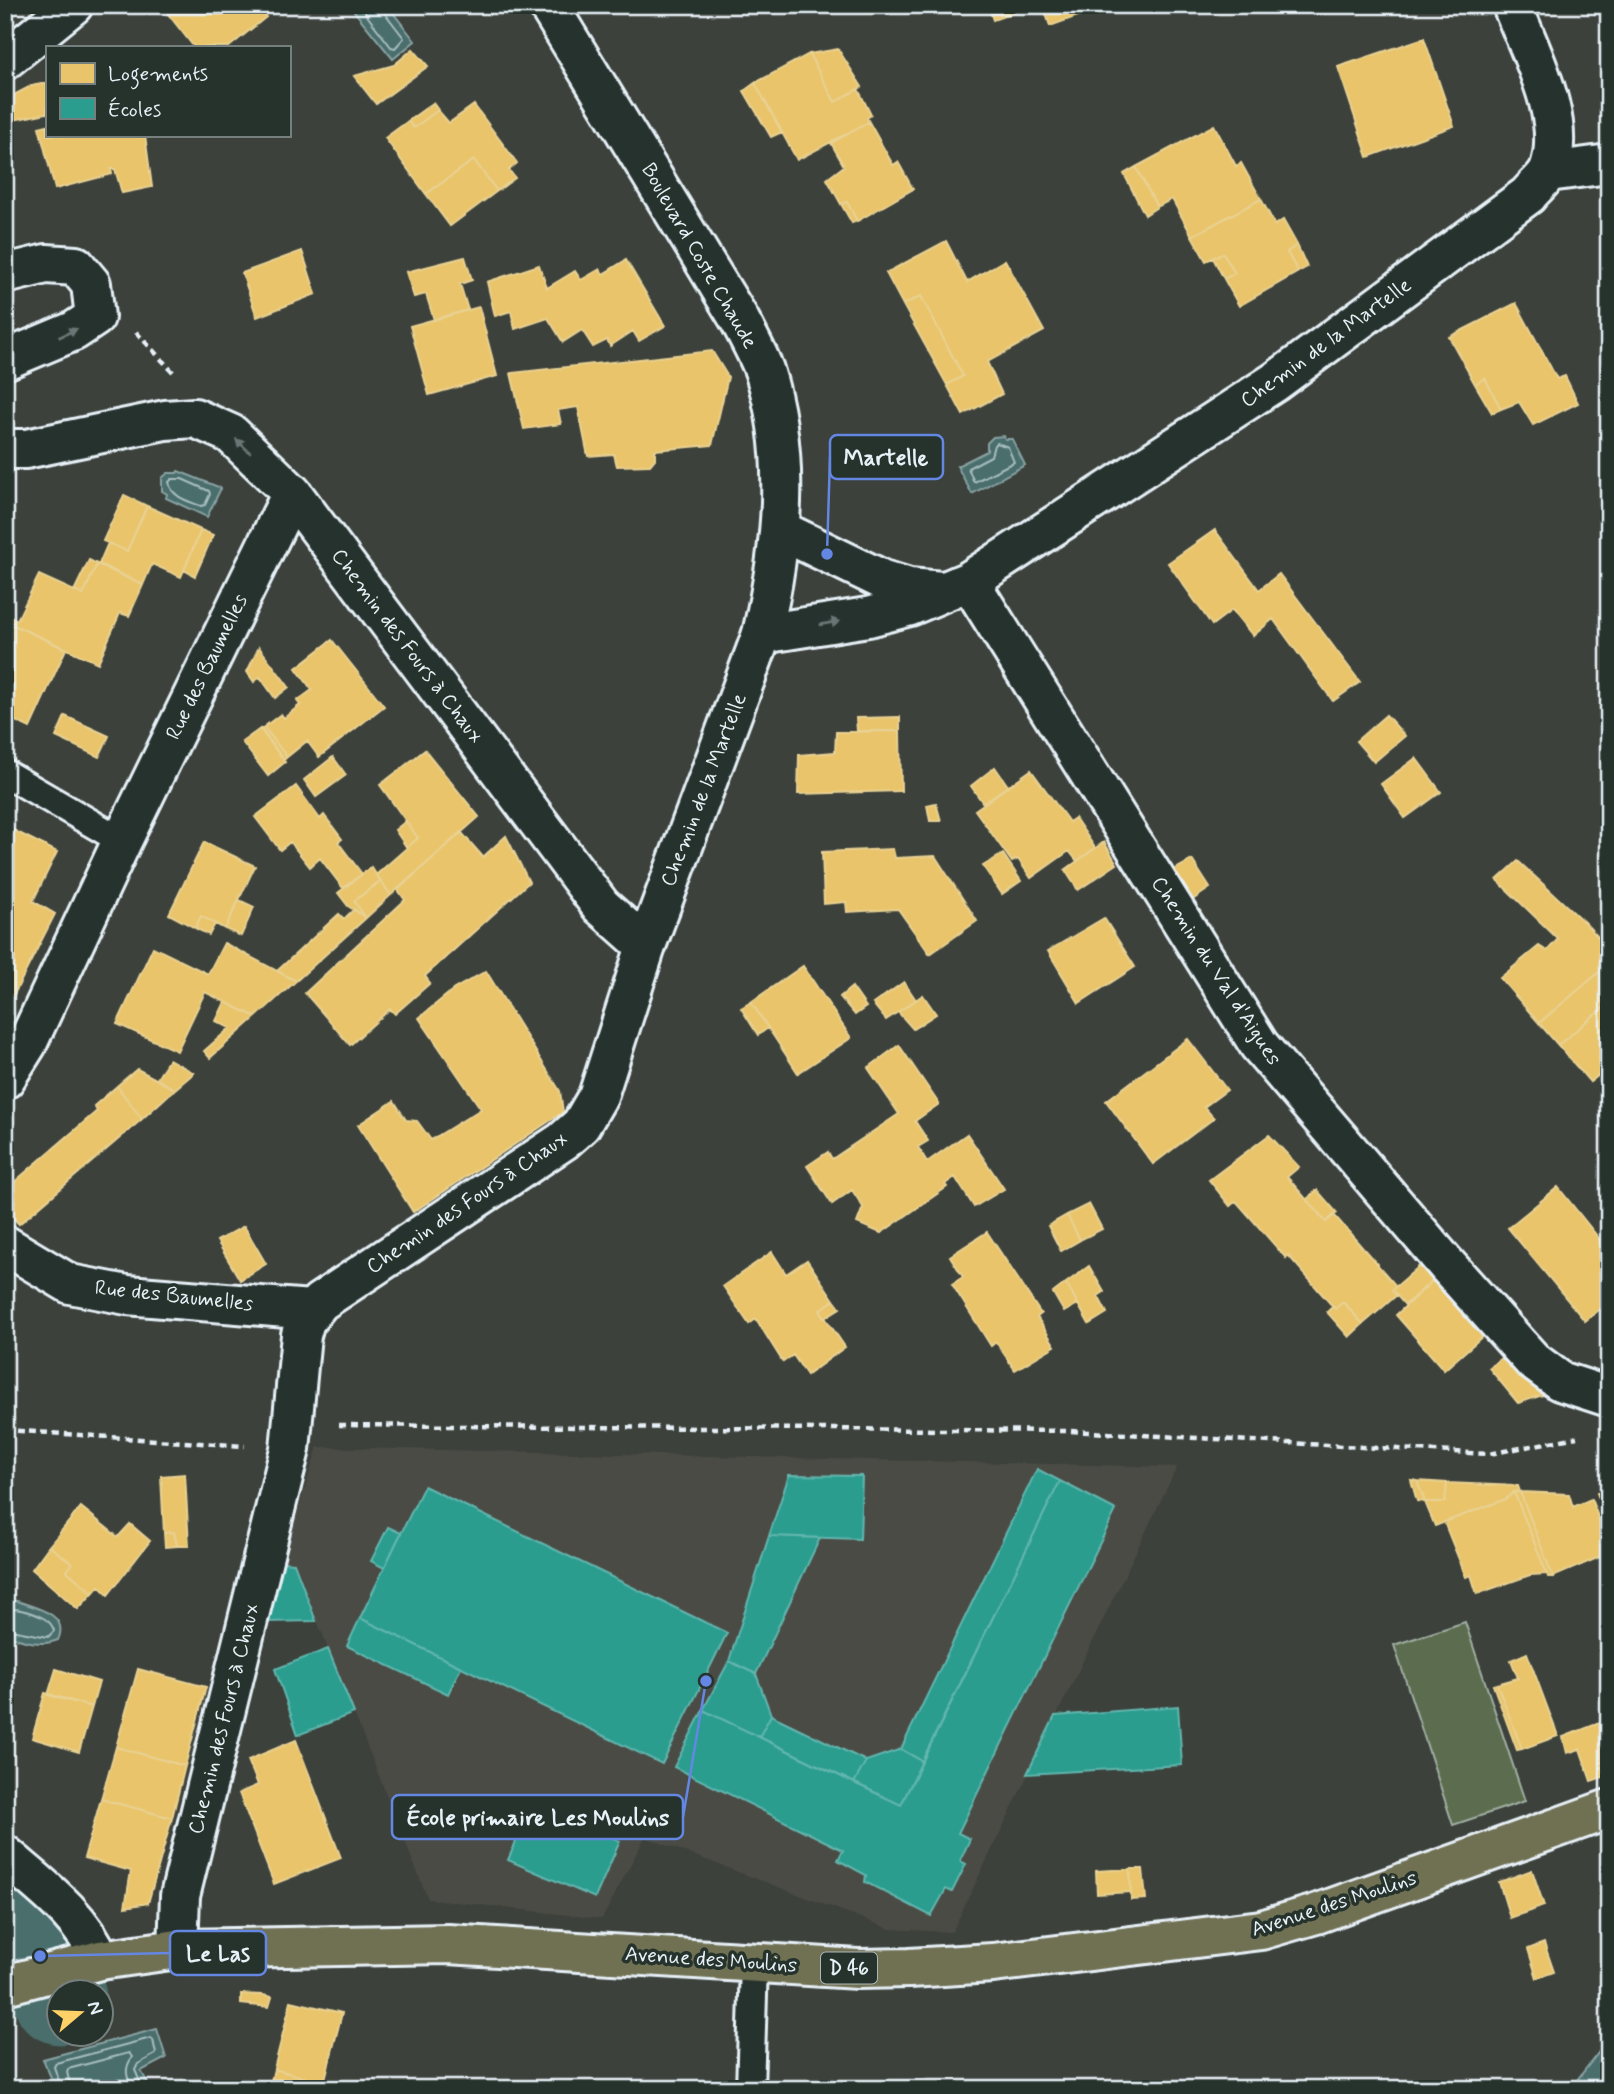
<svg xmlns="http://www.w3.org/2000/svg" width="1614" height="2094" font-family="Mynerve,sans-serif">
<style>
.built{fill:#4b4b45}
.green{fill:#5c6d4f;stroke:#a2afa4;stroke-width:2}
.water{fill:#496e6c;stroke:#89a2a4;stroke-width:2}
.homes{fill:#e9c46a;stroke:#e9d295;stroke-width:2}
.schools{fill:#2a9d8f;stroke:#63b6ae;stroke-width:2}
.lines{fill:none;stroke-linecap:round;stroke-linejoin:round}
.shore{stroke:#a8bdc0;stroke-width:2}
.river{stroke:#496e6c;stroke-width:93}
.lane-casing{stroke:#e8f1f8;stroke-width:32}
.street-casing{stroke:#e8f1f8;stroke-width:44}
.secondary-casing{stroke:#e8f1f8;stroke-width:44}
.primary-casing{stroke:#e8f1f8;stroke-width:44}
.path{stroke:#e8f1f8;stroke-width:4.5;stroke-dasharray:7 5;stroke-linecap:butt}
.lane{stroke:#26332d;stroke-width:26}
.street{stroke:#26332d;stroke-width:38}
.secondary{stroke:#26332d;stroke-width:38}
.primary{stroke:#706f52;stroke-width:38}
.oneway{fill:#6a7674}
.labels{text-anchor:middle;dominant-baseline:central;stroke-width:7;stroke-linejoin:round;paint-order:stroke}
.shield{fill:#26332d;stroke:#aeb8bb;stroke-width:2}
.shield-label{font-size:19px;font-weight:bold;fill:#e8f1f8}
.street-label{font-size:21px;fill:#e8f1f8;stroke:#26332d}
.leader{fill:none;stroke:#6487e3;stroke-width:2.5}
.callout-dot{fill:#6487e3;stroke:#26332d;stroke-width:2.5}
.callout{fill:#26332d;stroke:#6487e3;stroke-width:2.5}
.callout-label{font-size:23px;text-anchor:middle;font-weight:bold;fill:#e8f1f8}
</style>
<rect width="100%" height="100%" fill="#3c413b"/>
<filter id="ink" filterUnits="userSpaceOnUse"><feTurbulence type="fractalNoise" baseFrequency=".0143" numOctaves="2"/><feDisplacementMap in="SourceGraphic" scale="14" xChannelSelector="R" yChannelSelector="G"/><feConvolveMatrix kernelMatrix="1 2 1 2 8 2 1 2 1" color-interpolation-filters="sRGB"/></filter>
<g filter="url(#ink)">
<path class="built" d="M318 1447 1177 1467 952 1932 890 1929 645 1837 602 1919 428 1899 294 1563 282 1562Z"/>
<path class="green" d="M1465 1622 1525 1801 1453 1825 1394 1645Z"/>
<path class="water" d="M357 5H387L415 41 393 59 354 11 358 8Z
M1004 436 1005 439H1012L1025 465 972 494 957 466 987 451V443L993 437Z
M178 471 221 488 207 517 166 498 167 494 162 491V478L168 473H177Z
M17 1601C36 1608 70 1614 58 1640 41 1647 21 1641 5 1634V1602Z
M5 1896 39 1924 5 1934Z
M157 2029 166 2058 141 2071 151 2089H56L43 2059Z
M1609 2039V2089H1570Z"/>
<path class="homes" d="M161 5H256L266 17 229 47H194Z
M988 5H1036L993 20Z
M1043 5H1077L1081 15 1050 26Z
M1077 5H1109V6L1081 15Z
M1424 38 1454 126 1368 157 1338 67Z
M413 49 428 66 376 104 354 76 394 65Z
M838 49 862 87 835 102 809 54Z
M809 54 835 102 858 89 871 115 867 118 869 122 797 160 755 83Z
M47 83V113L13 120 8 98 31 86Z
M755 83 782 132 771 137 744 91Z
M433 103 438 110 414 128 408 121Z
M474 105 517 163 509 170 515 178 497 191 474 160 426 194 385 138 408 121 414 128 438 110 449 123Z
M869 122 893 165 898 162 913 189 857 221 847 202 841 204 827 179 844 166 831 143Z
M47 125V135H145L152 187 122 193 115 169H111L112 174 55 189 39 127Z
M1214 125 1236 166 1241 163 1261 199 1192 236 1172 199 1157 207 1136 167Z
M474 160 497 191 450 226 426 194Z
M1136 167 1157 207 1145 215 1124 174Z
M1261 199 1275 225 1283 220 1297 245 1287 252 1298 272 1239 306 1224 279 1235 273 1223 253 1206 261 1192 236Z
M847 202 857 221 852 223 841 204Z
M946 241 967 282 1005 260 1044 331 987 362 1002 394 963 415 947 385 963 376 921 296 903 305 886 273Z
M1297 245 1307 267 1298 272 1287 252Z
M302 251 316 294 257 317 242 273Z
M1223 253 1235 273 1224 279 1213 258Z
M465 257 472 280 460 284 468 310 434 320 426 294 414 297 406 272Z
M626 260 665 326 639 341 633 331 610 346 607 340 593 347 582 330 563 342 548 318 515 329 511 311 495 316 487 282 539 265 547 288 575 271 581 280 600 269 603 274Z
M921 296 963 376 947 385 903 305Z
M1516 303 1557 379 1565 376 1578 403 1533 425 1519 402 1501 409 1485 378 1475 384 1449 337Z
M479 307 497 376 429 395 410 326Z
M712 351 728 377 712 445 655 450V459L650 465 617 466 614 454 588 456 578 407 558 410 561 424 524 429 511 373Z
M1485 378 1501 409 1492 413 1475 384Z
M124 495 147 506 127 551 103 541Z
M147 506 201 530 181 577 152 564 143 585 99 564 108 543 127 551Z
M201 530 213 535 195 576 184 570Z
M1215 530 1259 590 1279 574 1360 682 1333 701 1273 619 1253 636 1232 610 1212 625 1168 563Z
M89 560 97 564 83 595 74 591Z
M97 564 143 585 129 616 120 613 98 663 7 622 9 616 17 620 39 575 83 595Z
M7 622 66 649 30 728 5 716V627Z
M332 640 384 706 319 757 307 741 287 757 264 727 281 714 284 718 300 705 297 701 312 690 296 668Z
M259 647 289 687 275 698 260 677 254 682 247 672Z
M1386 715 1405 736 1374 762 1356 741Z
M65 716 109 736 99 757 56 737Z
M900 717V731H857L856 718Z
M264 727 287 757 284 760 261 729Z
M260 729 285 762 268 776 242 742Z
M900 731 901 791 798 794 799 755 835 752 836 732Z
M425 750 479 817 391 895 376 875 418 838 380 785Z
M333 757 346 775 316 797 304 780Z
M1416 758 1441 792 1405 818 1381 784Z
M995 767 1008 786 983 803 971 786Z
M1031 770 1069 822 1075 818 1095 848 1077 861 1069 851 1031 878 1018 859 1012 862 975 810Z
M296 786 320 819 324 815 342 839 338 842 362 874 343 888 320 858 310 867 290 842 280 850 255 817Z
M936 803 941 821H930L927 805Z
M406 821 418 838 407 848 395 830Z
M5 826 57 852 33 901 55 914 5 1012Z
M461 832 483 857 506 836 529 882 425 976 430 983 395 1014 390 1009 350 1045 305 993 405 900 398 890Z
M204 842 255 866 225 929 201 916 195 928 169 914Z
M1104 842 1117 864 1078 890 1065 870Z
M893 849 895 858 935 856 977 921 930 954 898 909 847 912 846 902 824 904 822 852Z
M1003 854 1021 881 1002 894 983 866Z
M1192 860 1210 888 1182 907 1165 875Z
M1518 861 1586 924 1609 949V964L1539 1023 1500 978 1539 946 1547 951 1558 939 1497 880Z
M371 867 381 881 354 901 366 918 348 906 338 893Z
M380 881 391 895 366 918 354 901Z
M239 900 254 907 241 936 225 929Z
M354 909 366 918 296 981 277 971 339 914 344 919Z
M201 916 215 924 209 935 195 928Z
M1104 918 1135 967 1079 1003 1048 951Z
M224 943 296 981 256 1017 205 992 177 1051 117 1024 153 947 208 974Z
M1609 964V1003L1558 1045 1539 1023Z
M803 966 851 1038 798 1073 751 1002Z
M486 971 560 1091 563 1112 413 1212 358 1125 394 1101 406 1120 417 1121 431 1140 481 1109 419 1018 454 989Z
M904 982 916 1000 886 1020 873 1004Z
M852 987 866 1007 855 1015 840 997Z
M923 995 936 1014 913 1029 898 1012Z
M225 1002 256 1017 210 1058 204 1051 230 1028 216 1021Z
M751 1002 768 1028 758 1035 741 1008Z
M1609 1003V1067L1590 1082 1558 1045Z
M1188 1039 1227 1090 1204 1107 1214 1118 1153 1164 1106 1101Z
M899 1045 939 1104 915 1121 928 1141 918 1147 927 1162 967 1134 1004 1189 974 1207 955 1177 945 1184 947 1187 881 1233 857 1223 863 1207 852 1190 832 1204 807 1166 828 1152 832 1159 899 1114 868 1068Z
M169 1059 194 1073 175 1089 157 1079Z
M137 1069 175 1089 142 1119 117 1086Z
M117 1086 142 1119 19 1224 5 1209V1190L97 1111 94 1106Z
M1269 1135 1299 1167 1287 1177 1326 1222 1334 1215 1396 1286 1392 1290 1397 1295 1363 1324 1343 1302 1335 1309 1288 1255 1286 1258 1236 1201 1230 1206 1209 1180Z
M1558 1187 1609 1251V1302L1585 1321 1508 1228Z
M1317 1190 1337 1213 1326 1222 1307 1199Z
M1089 1204 1102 1229 1080 1240 1067 1215Z
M1067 1215 1080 1240 1061 1251 1048 1226Z
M244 1226 266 1264 240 1280 217 1241Z
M987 1232 1041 1314 1037 1317 1055 1346 1015 1370 996 1342 991 1346 952 1284 963 1277 950 1256Z
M772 1252 786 1274 807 1260 834 1300 820 1310 845 1347 807 1375 793 1355 783 1362 756 1319 749 1324 723 1286Z
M1430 1257 1443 1271 1405 1305 1392 1290Z
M1089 1266 1104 1292 1098 1296 1107 1313 1089 1324 1066 1283Z
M1443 1271 1492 1328 1444 1370 1396 1315Z
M1066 1283 1078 1304 1064 1312 1053 1293Z
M834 1300 840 1308 824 1318 820 1310Z
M1343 1302 1363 1324 1349 1337 1327 1312 1333 1306 1335 1309Z
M1511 1350 1549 1393 1518 1403 1489 1368Z
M185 1474 189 1546H177L174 1532 164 1533 161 1476Z
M1411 1480 1417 1481 1425 1502 1417 1501Z
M1417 1481 1447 1483 1445 1502H1425Z
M1447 1483 1518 1486 1520 1492H1514L1506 1499 1435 1526 1425 1502H1445Z
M1514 1492H1520L1553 1577H1548Z
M1514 1492 1547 1574 1530 1575 1477 1594 1471 1575 1466 1577 1444 1522 1506 1499Z
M1520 1492 1569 1494 1573 1507 1591 1499 1604 1532 1609 1531V1553L1553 1577Z
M1597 1493H1609V1525Z
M81 1507 118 1537 130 1524 150 1541 108 1595 99 1586 93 1593 67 1571 72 1563 49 1546Z
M174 1532 177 1546 165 1547 164 1533Z
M49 1546 72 1563 67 1571 93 1593 78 1609 32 1569Z
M1527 1653 1558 1736 1522 1749 1497 1684 1518 1678 1511 1660Z
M56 1669 99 1682 92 1707 48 1695Z
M138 1669 206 1687 185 1766 116 1747Z
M1497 1684 1522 1749 1517 1750 1493 1685Z
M45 1693 92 1707 79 1752 32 1738Z
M1607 1720 1609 1775 1591 1781 1580 1749 1567 1753 1563 1737Z
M296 1740 341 1858 274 1884 239 1793 258 1785 248 1760Z
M116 1747 185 1766 172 1818 101 1799Z
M101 1799 172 1818 148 1903 125 1907 131 1871 84 1858Z
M1130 1869 1131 1892 1097 1894 1096 1871Z
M1130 1869H1143L1146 1899 1131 1900Z
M1532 1870 1544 1906 1510 1918 1499 1882Z
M1544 1943 1554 1972 1537 1978 1528 1949Z
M241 1994 263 1995 272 1997 269 2007 241 2004Z
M291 2001 342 2013 324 2083 274 2069Z
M274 2069 324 2083 323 2089H269Z"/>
<path class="schools" d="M1037 1469 1060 1481 922 1761 901 1749Z
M789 1475 862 1476 860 1539 769 1536Z
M1060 1481 1116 1510 958 1833 970 1839 960 1861 966 1864 952 1892 946 1889 931 1916 865 1882 866 1875 838 1860 843 1850 674 1767 703 1710 901 1805Z
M424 1486 727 1633 662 1764 360 1618Z
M388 1527 401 1533 384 1568 371 1561Z
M769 1536 820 1538 756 1674 729 1661Z
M282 1562 294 1563 316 1621 264 1622Z
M360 1618 461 1667 448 1694 347 1646Z
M328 1649 354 1713 298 1735 275 1669Z
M729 1661 756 1674 771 1715 759 1737 703 1710Z
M1178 1706 1182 1765 1027 1774 1055 1716Z
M771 1715 866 1761 854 1783 759 1737Z
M901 1749 922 1761 901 1805 854 1783 866 1761Z
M533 1802 620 1841 595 1898 508 1860Z"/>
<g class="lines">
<path class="shore" d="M365 5V13L391 47 395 48 404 38 384 12 382 5
M997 443 1008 447 1014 462 974 482 968 468 991 456 994 445Z
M172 479H182L209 491 210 494 205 505 201 506C188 501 171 497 169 482Z
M5 1609C19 1608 51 1615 54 1631L48 1637 5 1629
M62 2089 54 2067 56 2063 151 2038 153 2040 156 2054 138 2064 135 2070 143 2089
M71 2089 67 2072 68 2069 129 2053 132 2057C124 2069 126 2076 133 2089"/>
<path class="river" d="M5 1937 40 1956 60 1998"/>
<g class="lane-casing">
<path id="lane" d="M5 773 122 841
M750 2089 754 1964"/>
</g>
<g class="street-casing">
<path id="street" d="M5 60 73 5
M1548 172 1609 164
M5 274 46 264 76 266 91 284 95 317 74 331 5 360
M5 449H26L165 420 195 418 231 434 292 493 601 906 646 946
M780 530 883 580 909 588 942 591
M969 581 1259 1045 1446 1264 1533 1361 1560 1381 1609 1397
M762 634 868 617 910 606 969 581 1275 382 1528 195C1534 187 1545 179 1549 170 1568 120 1530 52 1512 5
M5 1079 27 1044 122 841 292 493
M5 1245 70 1284 127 1295 311 1310
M5 1855C41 1886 82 1915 100 1960"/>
</g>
<g class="secondary-casing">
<path id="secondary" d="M178 1949 180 1896 290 1449 301 1335 305 1321 320 1302 563 1141 581 1125 598 1096 646 946 762 634C782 548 792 456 764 370 757 352 747 334 738 317L548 5"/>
</g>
<g class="primary-casing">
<path id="primary" d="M5 1985 100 1960 178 1949 448 1944 858 1969 909 1968 993 1963 1261 1930 1316 1914 1609 1809"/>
</g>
<path class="path" d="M136 332 173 372
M339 1425 1070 1431 1489 1454 1577 1437
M5 1430 245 1446"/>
<use href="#lane" class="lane"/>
<use href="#street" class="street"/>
<use href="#secondary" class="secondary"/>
<use href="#primary" class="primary"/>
</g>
<defs><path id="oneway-solid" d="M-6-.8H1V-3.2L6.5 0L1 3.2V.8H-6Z" transform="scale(1.75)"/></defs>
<g class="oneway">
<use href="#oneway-solid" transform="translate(68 333) rotate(-26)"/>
<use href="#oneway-solid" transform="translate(243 446) rotate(-136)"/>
<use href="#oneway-solid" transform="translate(830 623) rotate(-10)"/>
</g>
</g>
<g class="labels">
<rect class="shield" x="821" y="1952.5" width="56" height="31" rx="5"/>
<g class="shield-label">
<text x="849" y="1968">D 46</text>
</g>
<g class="street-label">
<text transform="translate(699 256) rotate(60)">Boulevard Coste Chaude</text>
<text transform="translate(1326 343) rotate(-36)">Chemin de la Martelle</text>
<text transform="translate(407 646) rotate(53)">Chemin des Fours à Chaux</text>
<text transform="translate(207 667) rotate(-64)">Rue des Baumelles</text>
<text transform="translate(704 790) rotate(-69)">Chemin de la Martelle</text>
<text transform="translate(1216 971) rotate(57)">Chemin du Val d'Aigues</text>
<text transform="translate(467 1203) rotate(-34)">Chemin des Fours à Chaux</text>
<text transform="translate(174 1296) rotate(6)">Rue des Baumelles</text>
<text transform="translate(224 1719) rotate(-76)">Chemin des Fours à Chaux</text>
<text transform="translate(1334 1904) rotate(-18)">Avenue des Moulins</text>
<text transform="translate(711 1960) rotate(4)">Avenue des Moulins</text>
</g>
</g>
<path class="leader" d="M827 554L830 457M706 1681L683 1817M40 1956L170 1953"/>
<g class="callout-dot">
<circle cx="827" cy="554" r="7"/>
<circle cx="706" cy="1681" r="7"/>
<circle cx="40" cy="1956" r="7"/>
</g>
<g class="callout">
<rect x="830" y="435" width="113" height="44" rx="7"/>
<rect x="392" y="1795" width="291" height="44" rx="7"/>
<rect x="170" y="1931" width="96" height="44" rx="7"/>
</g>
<g class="callout-label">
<text x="886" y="465">Martelle</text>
<text x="538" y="1825">École primaire Les Moulins</text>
<text x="218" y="1961">Le Las</text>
</g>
<rect width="1614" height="2094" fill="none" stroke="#26332d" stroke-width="28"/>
<rect x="14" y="14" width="1586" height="2066" fill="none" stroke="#e8f1f8" stroke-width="2.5" filter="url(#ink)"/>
<rect x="46" y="46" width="245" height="91" fill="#26332d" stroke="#747f7e" stroke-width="2"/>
<rect x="60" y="63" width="35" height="21" fill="#e9c46a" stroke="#747f7e" stroke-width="2"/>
<text x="108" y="80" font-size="21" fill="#e8f1f8">Logements</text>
<rect x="60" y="98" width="35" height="21" fill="#2a9d8f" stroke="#747f7e" stroke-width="2"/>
<text x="108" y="116" font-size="21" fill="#e8f1f8">Écoles</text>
<g transform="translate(80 2013) rotate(71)"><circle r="33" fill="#26332d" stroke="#747f7e" stroke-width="2"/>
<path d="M0-5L12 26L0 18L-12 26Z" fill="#ffd166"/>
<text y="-10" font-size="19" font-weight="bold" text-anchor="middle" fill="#e8f1f8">N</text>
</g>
</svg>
